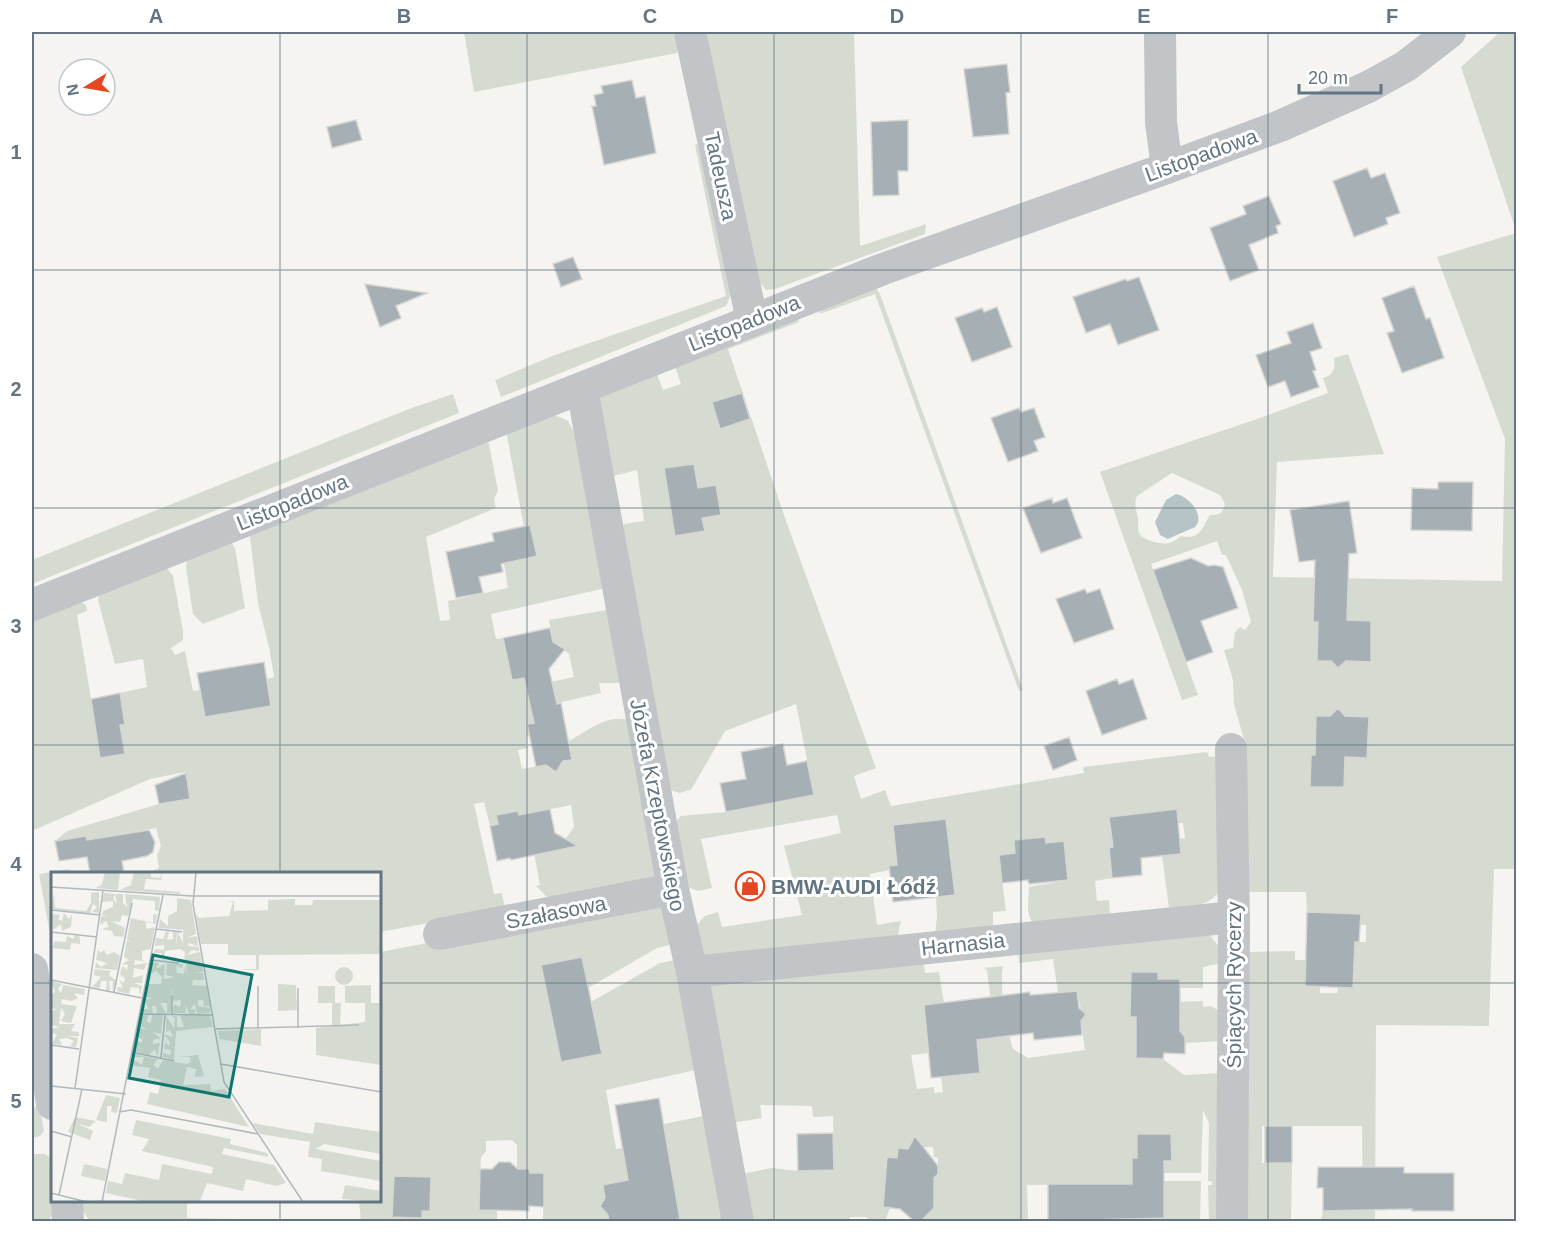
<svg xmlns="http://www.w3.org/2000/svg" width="1548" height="1253" font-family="Helvetica,sans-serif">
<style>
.green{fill:#d6dbd1;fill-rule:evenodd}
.water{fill:#b7c4c7}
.building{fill:#a6afb4;stroke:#d6d6d3;stroke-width:1.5}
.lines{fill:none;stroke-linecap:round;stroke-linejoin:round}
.minor{stroke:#c1c5c8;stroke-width:32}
.grid{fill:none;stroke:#637582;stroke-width:1.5;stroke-opacity:0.55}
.labels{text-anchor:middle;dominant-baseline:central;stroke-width:6;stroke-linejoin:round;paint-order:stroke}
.street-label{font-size:21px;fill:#637582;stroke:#fff}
.poi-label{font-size:21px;font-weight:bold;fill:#637582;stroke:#fff;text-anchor:start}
.inset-road{fill:none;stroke:#b2b9bd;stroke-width:1.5}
.view{fill:#0f766e;fill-opacity:0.15;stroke:#0f766e;stroke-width:3}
.inset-edge{fill:none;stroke:#637582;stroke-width:3}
.neatline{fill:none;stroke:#637582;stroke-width:2}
.grid-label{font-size:20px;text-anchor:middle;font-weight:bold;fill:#637582}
</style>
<rect width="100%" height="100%" fill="#f5f4f0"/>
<path class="green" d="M464 32H682L683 49 677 51V53L474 92Z
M700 32H854L860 246 926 224 925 234 775 289 766 290 755 276Z
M1500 32H1516V231L1461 67Z
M702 141 732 292 726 306 501 397 495 380 555 355 726 296 695 145Z
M1516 233V869H1494L1489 1026 1376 1025 1375 1221H1321L1323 1211H1363L1362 1126H1262V1163H1292L1291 1221H1243L1246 952 1295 951V960H1306L1305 986 1320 987V993H1337L1345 942H1366V925H1360V914L1307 912 1306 892H1248L1246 747 1234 704 1233 680 1224 650 1233 648 1235 632 1240 627 1245 630 1251 622 1242 590 1226 555H1222L1217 541 1151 564 1198 695 1182 700 1100 472 1260 418 1328 393 1323 378C1334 375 1335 368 1334 358L1348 354 1384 454 1277 462 1273 577 1502 581 1505 439 1437 257ZM1172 473 1220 495 1225 504C1223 513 1220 515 1210 515 1201 529 1201 540 1181 536 1177 539 1174 542 1169 543 1162 545 1142 540 1139 533 1137 528 1139 524 1138 519 1137 510 1133 505 1137 496Z
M876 288 880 294 1023 690 1019 691 875 294 820 314V307Z
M796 313 799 322 728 349 785 518 876 768 854 776 861 799 885 790 891 806 1084 773 1083 767 1207 752 1209 757 1223 756 1218 893C1206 908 1187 906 1169 908L1162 856 1181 853 1180 839 1185 838 1183 823H1178L1176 810 1110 817 1113 847 1109 848 1112 878 1095 881 1097 901 1109 900 1110 915 1034 925C1025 914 1029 899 1029 887L1068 880 1064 841 1046 843 1045 837 1014 840 1015 853 999 856 1006 911 993 912V929L934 943 937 917 936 897 955 894 946 820 893 825 897 865 889 866V870L870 874 877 925 901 921 896 943 702 956 695 927 705 916 718 912 722 927 802 915 784 846 841 833 837 815 701 839 712 888 698 891 685 886 674 824 681 816 726 812 814 795 796 704 725 731 691 790 679 793 667 789 619 533 624 524 644 521 637 470 613 476 597 405 602 395 655 369 663 390 681 384 674 364Z
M453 394 459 413 32 584V560L409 409Z
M548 413 567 420 577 436 606 588 491 614 496 639 503 638 512 680 538 675 540 684 574 677 569 654 553 642 549 620 612 609 624 678 618 683H599L601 693 532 709 534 723 527 725 530 736 526 737 528 748 518 750 522 769 546 765 551 769 559 767 563 761 572 759 569 741C587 731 610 712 630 721L660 879 548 898 536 886 540 885 534 853 535 855 558 850 574 827 571 805 527 814 490 826 484 802 474 804 494 894 502 893 505 909 380 932V874L146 873 159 868 157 855 161 846 156 828 87 840 85 836 55 841 67 831 159 804 190 799 185 772 150 779 32 831V618L81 602 86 605 87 611 77 615 101 758 125 754 120 725 125 724 120 693 147 687 143 659 115 664 98 600 100 590 166 567 173 576 183 631V640L171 648 175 655 185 651 193 691 200 690 205 717 271 706 267 679 274 677 269 647 258 603 249 529 484 440 489 444 498 491 494 499 496 508 426 537 440 621 450 620 448 601 508 588 504 563 537 556 524 527 507 436 510 430Z
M230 540 235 548 245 608 203 624 193 614 186 568 187 558Z
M69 869V873L52 874V945L39 874Z
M667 905 676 943 657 948 588 988 582 957 541 966 561 1062 602 1054 594 1013 580 1008 660 963 677 960 700 1069 606 1090 616 1149 666 1140 664 1124 708 1115 729 1221H680L672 1173 603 1185 605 1200 602 1203 603 1210 607 1213 609 1221H543L544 1174 530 1173 529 1169H517V1145L512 1140 486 1141V1151L481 1157 479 1210H497V1221H361L359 1201 380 1200V952L510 927Z
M1209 934 1220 948 1222 963 1203 967V988H1180V982L1176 979H1158V972H1131L1130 1016 1136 1017V1058L1163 1059 1184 1075 1224 1073 1219 1221H1209L1208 1185H1212V1182L1208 1181 1209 1123 1203 1110 1201 1173H1164V1161H1172L1171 1134H1137V1158H1132L1140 1221H1098L1097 1184 1027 1185 1028 1221H921L935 1207 927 1199 934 1197V1178L938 1174V1158L934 1157 933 1147H923L915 1136 908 1149 897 1158 887 1157 883 1207 890 1208 885 1221H868L867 1217H850V1222L750 1221 742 1174 772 1168 798 1171 834 1170 833 1116 813 1117 812 1106 760 1105 762 1118 732 1123 704 995 712 979 923 959 925 973 939 972 944 1003 924 1005 928 1053 911 1055 917 1089 934 1087V1093L943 1092 941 1077 980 1073 973 1013 992 1010 987 970 984 968 1003 966C999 986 1007 1029 1013 1049L1028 1058 1085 1050 1081 1021 1085 1015 1081 1010 1077 991 1058 993 1053 959 1019 963 1018 946Z
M1203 1001V1007L1211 1006 1221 1012 1222 1041 1185 1043 1180 1034 1181 1015H1174L1175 1002Z
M36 1107 40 1109 44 1131 40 1136 32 1138V1108Z
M32 1154H45L49 1157 52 1200 56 1210 48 1221 32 1222Z
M1164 1181H1201L1200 1221H1157V1218H1164Z
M128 1200 187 1201V1218L242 1219V1221H90L80 1207 79 1201Z"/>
<path class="water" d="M1176 494C1188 496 1206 515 1195 527 1193 528 1172 537 1168 539L1160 535 1155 522 1166 500Z"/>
<path class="building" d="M1007 64 1010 92 1006 93 1009 134 973 137 964 69Z
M632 80 636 98 645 96 656 153 604 165 592 106H596L594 95 603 93 601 86Z
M356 120 362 140 332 148 327 127Z
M908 120V171H898L899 195 873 196 871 122Z
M1367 168 1371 178 1385 173 1400 213 1386 218 1388 224 1354 237 1333 181Z
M1269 196 1281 224 1276 226 1278 233 1249 245 1259 270 1230 281 1210 228 1246 214 1243 206Z
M573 257 582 279 561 287 553 264Z
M1139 277 1159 330 1118 345 1110 324 1086 333 1073 297 1126 279 1127 281Z
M365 284 427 293 396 306 401 318 380 327Z
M1414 286 1426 319 1430 318 1444 358 1402 373 1387 333 1394 331 1382 298Z
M997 307 1012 347 972 362 955 318 982 308 984 312Z
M1313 323 1322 348 1310 352 1316 370 1313 371 1319 387 1291 397 1285 381 1268 387 1256 355 1291 343 1287 332Z
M742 393 750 419 720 429 712 402Z
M1019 408 1021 412 1034 408 1045 437 1034 441 1038 451 1008 462 991 418Z
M694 464 698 488 716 485 721 515 702 518 705 531 675 536 664 468Z
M1438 482H1473L1472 531 1411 530 1412 488 1438 489Z
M1052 498 1053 503 1067 498 1082 538 1041 553 1023 508Z
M1349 501 1357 553 1349 554 1347 620 1371 621V662L1346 661 1338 668 1331 661H1317L1318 622H1313L1315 560 1299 562 1290 510Z
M530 525 537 556 501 564 503 572 479 577 483 593 456 598 446 552 494 541 492 533Z
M1191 558 1208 566 1214 565 1223 567 1238 608 1201 621 1213 652 1186 662 1153 570Z
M1085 589 1087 593 1100 589 1114 629 1074 643 1056 599Z
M550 628 553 642 565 649 549 669 557 704 561 703 572 760 563 761 556 772 546 765 536 767 527 724 534 723 524 678 512 680 503 638Z
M264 662 271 706 205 717 197 673Z
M1117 679 1119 684 1133 679 1147 719 1102 735 1086 691Z
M120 693 125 725H120L125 754 100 758 91 699Z
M1338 708 1345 716 1369 717 1367 758 1345 757 1344 787H1310L1311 755H1315L1316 716H1330Z
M1069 737 1077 760 1053 770 1044 746Z
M783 744 787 765 807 761 814 795 726 812 720 783 746 779 741 752Z
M186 773 190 799 159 804 155 785Z
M550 809 555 833 578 846 511 860 510 858 497 861 490 826 498 824 496 815 518 811 519 815Z
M1177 809 1181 854 1141 858 1142 875 1112 878 1109 848 1113 847 1109 817Z
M946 819 955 895 893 902 889 866 897 865 893 825Z
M149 830 155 842 153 852 147 856 122 861 124 873H90L87 857 59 861 55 841 86 836 87 840Z
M1045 837 1046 843 1064 841 1068 880 1029 884 1028 880 1002 883 999 855 1015 853 1014 840Z
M1307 912 1361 914 1359 942H1355L1353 988 1305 986Z
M582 957 602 1054 561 1062 541 965Z
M1131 972H1158V979H1180V1031L1185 1037V1054L1164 1053 1163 1059 1136 1058V1017H1130Z
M1077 991 1079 1008 1086 1014 1081 1021 1082 1035 1034 1040 1033 1033 977 1040 980 1073 931 1078 924 1005 1030 992V995Z
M659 1098 680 1219 664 1221H609L608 1215 600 1206 605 1198 603 1185 628 1180 615 1105Z
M1265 1126H1292V1163H1265Z
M833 1133 834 1170 798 1171 797 1134Z
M1137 1134H1171L1172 1161H1164V1218L1048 1221V1184H1132V1158H1137Z
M915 1136 938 1166V1174L934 1178V1208L921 1221H914L900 1209 883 1207 887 1157 897 1158 898 1148 908 1149Z
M499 1162H510L518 1169H529L530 1173H544V1207L529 1206V1211L479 1210 480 1169H492Z
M1318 1167H1404V1173H1454V1211H1412V1209L1323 1211V1188H1317Z
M394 1176 431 1177 430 1211H422V1218L392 1217Z"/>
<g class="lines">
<path class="minor" d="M690 32 752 320
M1160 32 1161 122 1167 168
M582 388 673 889 692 972 738 1222
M32 605 883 269 1167 168 1280 126 1368 87 1406 66 1450 32
M1231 749 1234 927 1232 1222
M439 934 673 889
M32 969 52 1104
M692 972 1234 917
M67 1200 68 1222"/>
</g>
<path class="grid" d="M280 32V874M527 32V1222M774 32V1222M1021 32V1222M1268 32V1222M32 270H1516M32 508H1516M32 745H1516M32 983H52M380 983H1516M280 1200V1222"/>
<defs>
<g id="shop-ring" transform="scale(1.5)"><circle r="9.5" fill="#fff" stroke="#e54720" stroke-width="1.5"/><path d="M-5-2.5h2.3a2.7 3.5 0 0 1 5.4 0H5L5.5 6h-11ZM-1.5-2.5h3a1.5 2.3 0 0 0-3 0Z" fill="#e54720"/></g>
</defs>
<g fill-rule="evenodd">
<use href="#shop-ring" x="750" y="886"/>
</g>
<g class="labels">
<g class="street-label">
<text transform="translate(1201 155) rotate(-20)">Listopadowa</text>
<text transform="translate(721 176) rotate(78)">Tadeusza</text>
<text transform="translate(744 323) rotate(-22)">Listopadowa</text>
<text transform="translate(292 502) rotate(-22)">Listopadowa</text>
<text transform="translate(658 805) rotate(79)">Józefa Krzeptowskiego</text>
<text transform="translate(556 912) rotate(-11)">Szałasowa</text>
<text transform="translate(963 944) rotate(-6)">Harnasia</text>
<text transform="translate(1233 985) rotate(-90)">Śpiących Rycerzy</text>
</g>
<g class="poi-label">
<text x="771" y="886">BMW-AUDI Łódź</text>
</g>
</g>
<g transform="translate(51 872)">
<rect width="330" height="330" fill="#f5f4f0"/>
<path d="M54 0H69L67 18 45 16 51 12ZM83 0H100V5L109 6 111 0 110 8 95 7 93 17 129 20V22L69 18 80 13ZM48 20V41L41 40 46 35 42 32 39 42 0 37 3 21 4 36 35 39 40 31V21ZM53 21 64 22 62 27 66 32 64 22H72V31L76 35 74 22 109 25 108 39 104 38V29L82 27 77 44 71 43 69 50 60 49 74 56 72 65 63 64 61 59 50 57 58 55 55 49 49 53 50 44 57 45 51 43 52 39 62 35V29L51 30ZM126 26 140 28 145 62 135 66 146 64 147 74 137 71V74L148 75V79L141 78 136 83 149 80 151 91H133L134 80 129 77 114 79 113 89 110 81H103L104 77 113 78V73L104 74 105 66 112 67 115 59 118 60 116 68 122 67V60H126L125 74 127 60 132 71V58L108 56 109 47 117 54V44L126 39ZM244 27V33H261L262 28H330V82L208 83V98H195L191 97H205V83H177V72H150L145 42 148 46 178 44 182 30 176 29H183V39L217 38V28ZM13 41 18 47 21 42 20 55 11 59 10 52 2 58 0 42 9 43 7 47 11 49ZM106 42 105 52 95 50V57L104 55 100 77 91 79V88L96 90 84 88 83 93 96 91 93 98 83 96 82 106 92 103 91 111H83L91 114 89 124 88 116 80 115 78 122 66 119 67 115 72 116 68 108 73 111 74 106 69 104 75 105 69 103 71 94 76 98 77 93 71 92 78 88 73 85 76 68 81 71 76 67 80 46 102 51V43ZM24 63 29 65V72L20 71 19 78 1 76 4 69 15 70 16 64 22 67ZM47 77 49 81 53 78 56 83 63 80 69 84 66 98 44 96 45 90 50 95 56 91 45 88ZM101 90 108 91 105 97 114 92 113 107 124 105 115 103 116 91 132 92 131 96 125 94 126 101 133 102 134 94 136 105 135 92 151 93 152 100 140 101H152L153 108H142L141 113 156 114 159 135 153 134 152 128H147V134L159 136V141L146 142 144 132 139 137H144V142H138L134 132 135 141H122L123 132 129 135 130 128 122 129 121 114 120 140 116 142V131H109L115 141 106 142 105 134H101L102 142 91 141 90 137H98L93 128 103 126 94 125 95 112H110L111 105 105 99 99 102ZM284 104a9 9 0 1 1 18 0a9 9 0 1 1-18 0ZM44 97 60 99 58 103 65 109 61 119 62 109H58L59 119 55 118 56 109H50L49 116 41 115 50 105 43 103ZM0 109 11 112 7 117 10 121 12 113 34 117 33 123 23 121 27 126 21 129 11 127 10 132 26 134 20 151 10 149 14 142 10 136 8 152H24L20 159 28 160V164H16L27 166 25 175 19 174 23 169 16 166 8 167 11 173 1 172 6 162 0 161V157L9 155 0 153 1 139 5 137 0 136V123L4 120ZM227 112 245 113 246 138 227 139ZM328 112 330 193 265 183V156L314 150V131H294V114L320 113V131H328ZM267 114H284V131H290L289 154H281V131H267ZM97 143 96 150 100 151 101 143H112L110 162 101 160 110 166 102 168V172L109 171 106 185 104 177 98 183 83 179 84 175 94 178 84 174 85 168 90 171 92 167 86 165V155L97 158 88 153 89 144ZM129 143H159L162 155 125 159 123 188 112 185V181L119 183 120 178 113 177 114 170 118 174 119 170 112 162 122 165 119 158 115 160V144L123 156 124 146 120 144H126V155H133ZM210 157V174L169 167V172L167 159ZM82 182 107 187 102 193 107 197 112 188 136 192 140 190 139 185H128L147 183 153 204 144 205 145 197 136 195 132 213 159 212 160 219 174 217 198 255 96 232 99 220 107 222 110 208 97 205 99 196 79 193 82 187 91 193 93 185H81ZM55 223 69 226 66 241 60 240 61 234H56V250L45 248ZM24 245 45 249 38 255 27 252 42 259 39 268 17 260ZM85 248 180 267 179 272 216 281 218 285 173 276 171 282 223 293 235 311 225 314 195 307 192 319 156 311 149 329 152 330H95L55 321 57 309 71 312 74 301 108 308 111 292 161 302 162 295 91 279 98 267 81 263ZM264 250 330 260V282L273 272 265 277 330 289V309L270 299 271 287 257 285 259 270 209 262 201 251 262 262ZM33 292 56 297 54 309 30 304ZM294 313 330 319V330L291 327Z" fill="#d6dbd1"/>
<path class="inset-road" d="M145 0 142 32 173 210 252 330M0 15 141 24H330M0 38 49 43M105 57 131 60M0 60 46 65M99 88 128 91M0 108 91 126M63 120 81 31M88 142 162 143M121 142V123M207 156V114M247 156V116M164 157 308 153M0 173 28 177M80 180 123 189M110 186 114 143M170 192 330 220M0 214 75 222M24 216 52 19M68 240 80 238 207 262M0 259 21 265M0 321 36 330M8 323 31 217M51 330 112 23"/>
<path class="view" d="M102 83 201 103 178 225 78 206Z"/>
<rect width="330" height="330" class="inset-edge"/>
</g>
<rect width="1548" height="1253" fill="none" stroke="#ffffff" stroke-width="66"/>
<g transform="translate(87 87) rotate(259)"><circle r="28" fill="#ffffff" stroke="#c1c8cd" stroke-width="1.5"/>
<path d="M0-4.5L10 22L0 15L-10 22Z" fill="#e54720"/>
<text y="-9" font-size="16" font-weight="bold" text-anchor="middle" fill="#637582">N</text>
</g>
<path d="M1299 84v9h82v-9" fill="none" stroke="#637582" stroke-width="3"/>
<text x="1308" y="84" font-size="18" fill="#637582" stroke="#ffffff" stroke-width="4.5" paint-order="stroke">20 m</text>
<rect x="33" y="33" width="1482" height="1187" class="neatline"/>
<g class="grid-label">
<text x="156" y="23">A</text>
<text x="404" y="23">B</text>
<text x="650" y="23">C</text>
<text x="897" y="23">D</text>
<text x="1144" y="23">E</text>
<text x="1392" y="23">F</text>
<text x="16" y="159">1</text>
<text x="16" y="396">2</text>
<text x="16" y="633">3</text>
<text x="16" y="871">4</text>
<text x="16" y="1108">5</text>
</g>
</svg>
